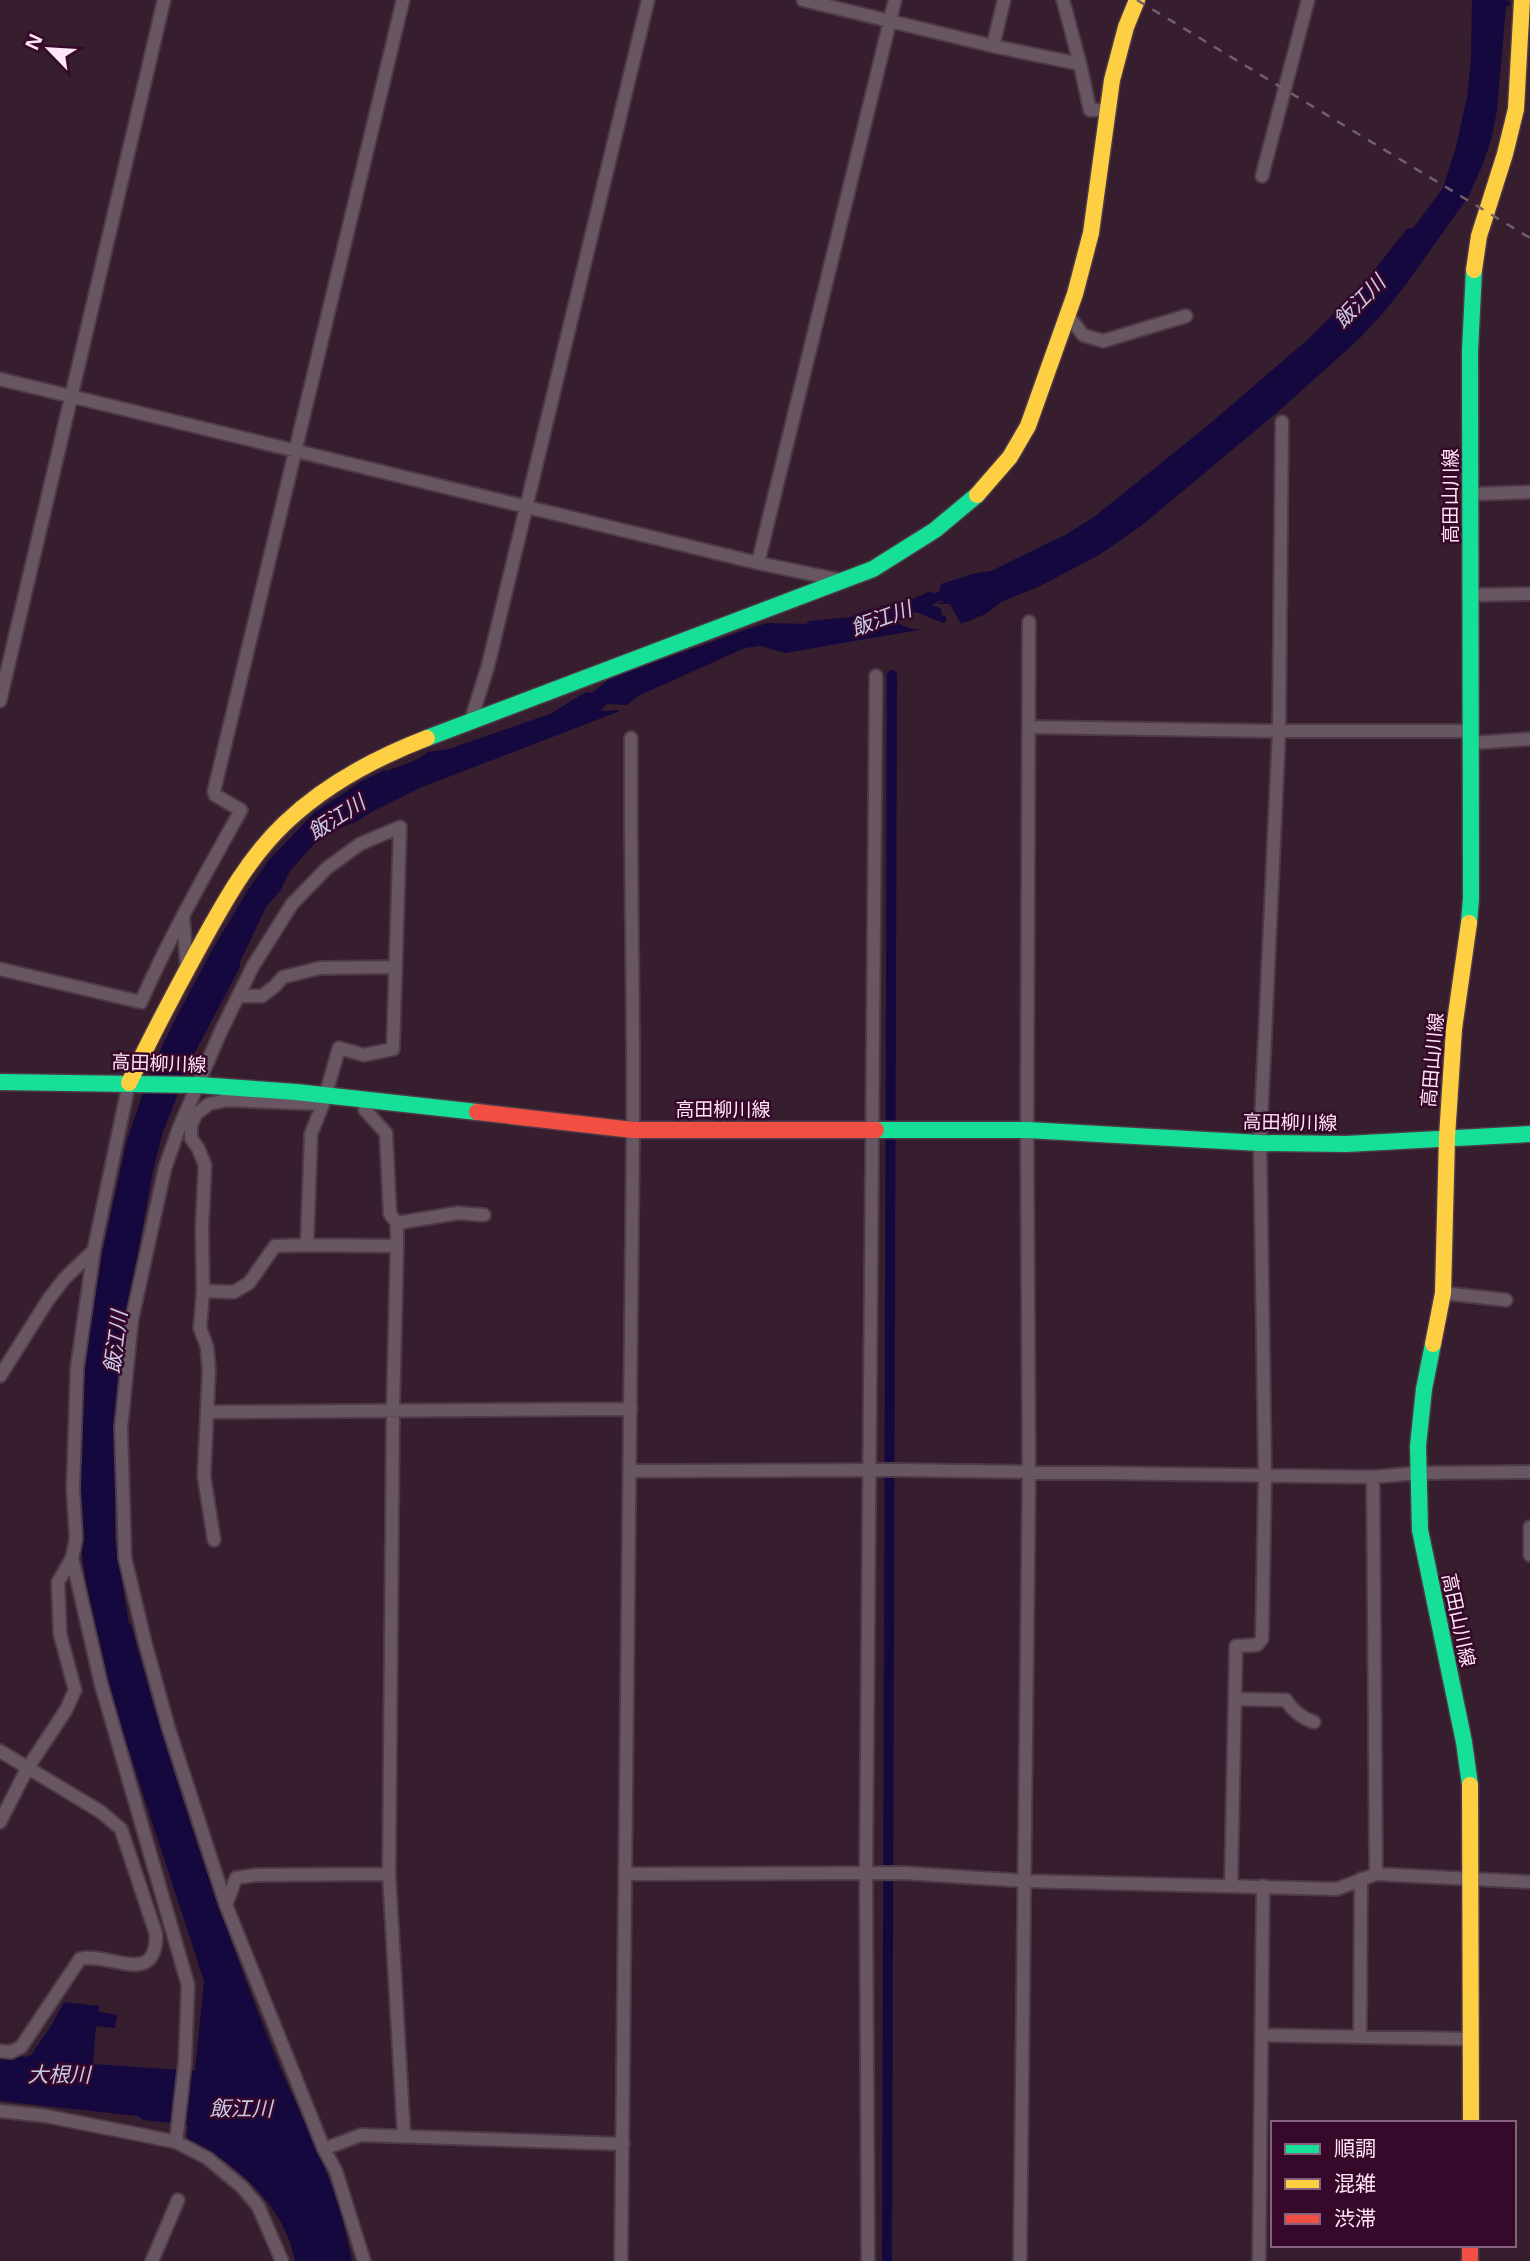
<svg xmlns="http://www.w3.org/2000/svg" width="1530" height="2261" font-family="'Open Sans','Noto Sans JP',sans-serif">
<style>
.water{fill:#14083e}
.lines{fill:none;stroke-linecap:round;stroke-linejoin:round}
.canal{stroke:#14083e;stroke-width:10}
.street-casing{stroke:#4e3a47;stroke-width:16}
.fast-casing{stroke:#4e3a47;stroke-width:19}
.slow-casing{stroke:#4e3a47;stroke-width:19}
.jam-casing{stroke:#4e3a47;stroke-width:19}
.street{stroke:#685662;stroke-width:12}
.fast{stroke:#16e098;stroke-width:16}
.slow{stroke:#ffcf43;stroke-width:16}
.jam{stroke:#f24e42;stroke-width:16}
.rail{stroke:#725f6b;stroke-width:2.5;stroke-dasharray:9 9;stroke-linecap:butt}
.labels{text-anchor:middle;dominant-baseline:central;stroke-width:5;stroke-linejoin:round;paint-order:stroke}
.street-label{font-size:19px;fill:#ffe6f5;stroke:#36082a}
.water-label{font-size:21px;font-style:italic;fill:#c8cbe7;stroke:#36082a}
</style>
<rect width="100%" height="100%" fill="#361e2f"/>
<path class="water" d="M1472 0H1506L1510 2V5L1506 6 1497 110 1492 137 1483 164 1468 197 1407 283 1384 312 1358 340 1280 410 1141 526 1099 555 1040 586 1001 602 986 614 961 624 950 604H937L944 601 942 600 931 605 941 608 942 615 946 616V622L943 623 916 612 896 622 911 629H921L918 630 785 653 761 646 745 648 638 696 627 705 607 704 601 710C606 714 613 708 620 711L422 787 373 811 356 822 333 831 316 842 290 871 280 891 266 907 240 962V967L192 1058 163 1132 153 1170 126 1319 121 1358 116 1430 115 1539 129 1624 131 1625C170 1768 217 1910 272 2048 294 2102 322 2154 340 2209 345 2226 348 2244 352 2261H295C284 2205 236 2163 187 2138L188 2125 143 2120 138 2116 0 2101V2054L25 2057 31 2055 51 2026 64 2002 99 2006V2012L117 2015 115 2028 96 2026 93 2064 195 2071 204 1981 112 1699 93 1632 80 1541 79 1452 86 1357 102 1254 127 1140 152 1067 175 1020 211 952 248 890 269 860 314 813 362 781 385 770 387 771 416 760 428 752 449 749 550 714 586 692 592 693 610 678 742 631 767 623 806 624 809 621 850 617 870 609H878L880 606 913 599 928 592 936 593 940 590 941 584 976 573 991 571 1065 535 1094 517 1206 427 1306 341 1361 287 1406 230 1414 227 1443 188 1456 147 1467 97 1471 59Z"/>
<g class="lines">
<path class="canal" d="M887 2261 892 675"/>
<g class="street-casing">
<path id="street" d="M803 0 993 46 1080 64 1090 110H1106
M1063 0 1080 64
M993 46 1004 0
M1262 176 1308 0
M1068 315 1083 335 1103 341 1186 316
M0 379 758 563 840 580
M1471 494 1530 492
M758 563 895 0
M1471 595 1530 594
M0 701 164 0
M471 720 488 666 648 0
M1029 727 1279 731H1472
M1472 743 1530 739
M183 915 187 970
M0 969 141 1002C170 936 206 873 241 810L215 795 214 791 403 0
M238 996H262L275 986 283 977 320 968 396 967
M366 1099 365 1110 386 1133 390 1214 397 1223V1246
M397 1223 458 1213 484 1215
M203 1291 234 1292 249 1283 275 1246 307 1245
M1443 1293 1506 1300
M0 1376 48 1300 64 1279 94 1250
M207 1412 631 1409
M632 1471 899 1470 1373 1477 1418 1473 1530 1472
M1373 1477 1376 1874
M1530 1527V1555
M214 1540 204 1476 209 1370 207 1347 200 1328 203 1291 202 1228 205 1165 198 1148 191 1138V1125L196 1114 209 1104 227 1100 323 1104
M72 1558 101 1684 188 1985 185 2062 176 2142
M1235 1699 1286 1700C1293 1711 1301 1718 1314 1722
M0 1751 101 1812 121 1829 156 1934C157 1989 108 1951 80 1959L21 2047 11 2052 0 2051
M0 1822 27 1769 66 1710 75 1690 60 1634 58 1582 72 1558 76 1539 73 1488 77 1368 94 1249 129 1083
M625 1874 904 1873 1025 1881 1337 1889 1376 1874 1530 1882
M1231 1885 1236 1646 1257 1645 1262 1639 1265 1476 1260 1143 1279 731 1282 422
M226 1905 236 1878 256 1875 389 1874
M1261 2035 1471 2039
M1360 2037 1361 1879
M0 2111 46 2116 147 2136 176 2142 207 2158 242 2187 258 2206 282 2261
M324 2149 361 2135 623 2144
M152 2261 178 2200
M364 2261 336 2171 324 2149 226 1905 168 1726 145 1642 125 1558 121 1428 132 1319 165 1168 179 1128 221 1031 253 966 292 904 327 868 360 844 400 827 393 1049 364 1055 339 1048 323 1104 311 1134 307 1245 397 1246 393 1409 389 1874 404 2136
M621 2261C628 1886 631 1511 633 1136 634 1003 630 871 631 738
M868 2261 866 1873 876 676
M1020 2261 1029 1472 1027 1130 1029 622
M1259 2261 1263 1886"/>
</g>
<g class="fast-casing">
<path id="fast" d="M427 738 873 569 935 530 977 495
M1469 923 1471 898 1470 351 1474 270
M0 1082 199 1085 296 1092 477 1112
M876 1130H1027L1260 1143 1346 1144 1530 1134
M1433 1344 1424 1389 1418 1446 1420 1530 1464 1742 1470 1785"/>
</g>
<g class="slow-casing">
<path id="slow" d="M1474 270 1479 236 1505 154 1516 109 1522 0
M977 495 1010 457 1028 426 1075 294 1091 233 1112 80 1126 27 1137 0
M129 1083C150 1039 172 997 195 955 221 908 246 860 285 823 326 784 375 758 427 738
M1433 1344 1443 1293 1447 1137 1454 1029 1469 923
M1470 1785 1471 2123"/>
</g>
<g class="jam-casing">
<path id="jam" d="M477 1112 633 1130H876
M1470 2245V2261"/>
</g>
<use href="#street" class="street"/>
<use href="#fast" class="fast"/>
<use href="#slow" class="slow"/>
<use href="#jam" class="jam"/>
<path class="rail" d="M1137 0 1530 238"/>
</g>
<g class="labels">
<g class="street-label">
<text transform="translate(1450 496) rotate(-90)">高田山川線</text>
<text transform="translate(1432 1060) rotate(-85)">高田山川線</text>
<text transform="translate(159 1063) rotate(2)">高田柳川線</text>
<text x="723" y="1109">高田柳川線</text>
<text transform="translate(1290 1122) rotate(1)">高田柳川線</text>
<text transform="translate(1459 1620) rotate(78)">高田山川線</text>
</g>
<g class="water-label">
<text transform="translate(1359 301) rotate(-46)">飯江川</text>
<text transform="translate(881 618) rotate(-20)">飯江川</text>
<text transform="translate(336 817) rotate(-33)">飯江川</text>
<text transform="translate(115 1342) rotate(-83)">飯江川</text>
<text x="59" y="2074">大根川</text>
<text x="241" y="2108">飯江川</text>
</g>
</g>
<rect x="1271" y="2121" width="245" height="126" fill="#36082a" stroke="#86617b" stroke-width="2"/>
<rect x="1285" y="2144" width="35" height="10" fill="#16e098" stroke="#86617b" stroke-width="2"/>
<text x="1334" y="2156" font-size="21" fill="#ffe6f5">順調</text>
<rect x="1285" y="2179" width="35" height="10" fill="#ffcf43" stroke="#86617b" stroke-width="2"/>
<text x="1334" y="2191" font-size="21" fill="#ffe6f5">混雑</text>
<rect x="1285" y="2214" width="35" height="10" fill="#f24e42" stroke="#86617b" stroke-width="2"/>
<text x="1334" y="2226" font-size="21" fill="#ffe6f5">渋滞</text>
<g transform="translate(49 49) rotate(295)" stroke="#36082a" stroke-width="5" paint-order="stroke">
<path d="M0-5L12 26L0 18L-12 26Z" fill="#ffe6f5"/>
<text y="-10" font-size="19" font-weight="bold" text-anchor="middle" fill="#ffe6f5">N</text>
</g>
</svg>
